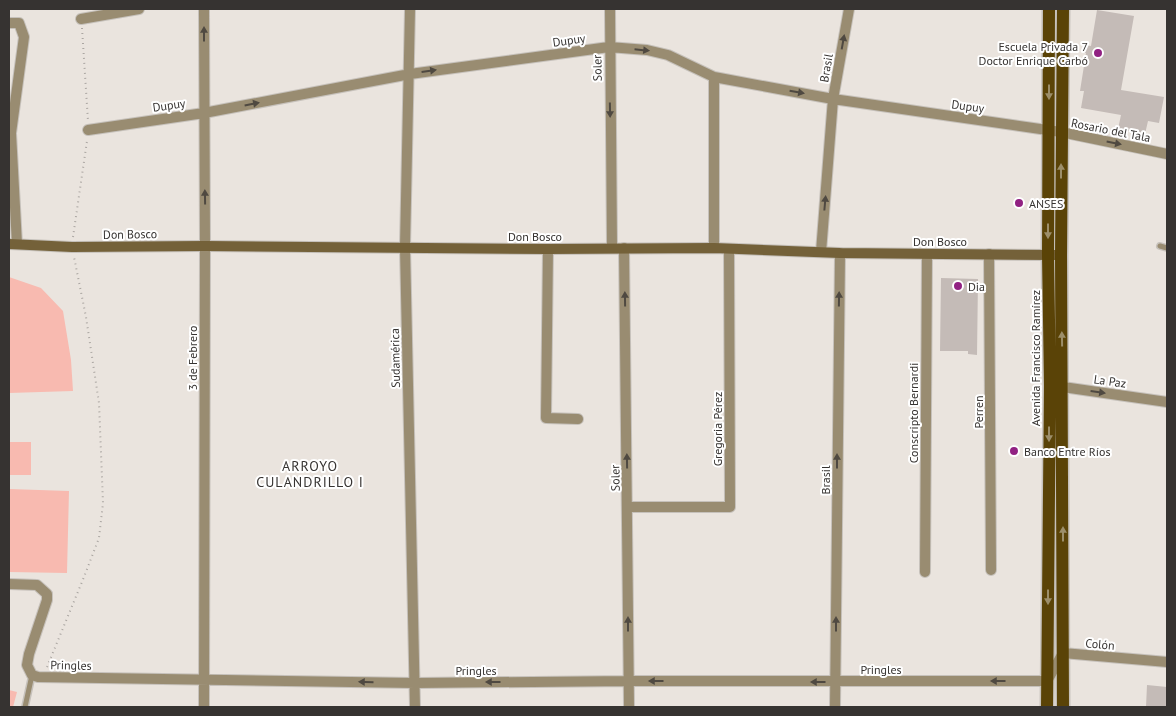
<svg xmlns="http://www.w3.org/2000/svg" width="1176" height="716" font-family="'PT Sans',sans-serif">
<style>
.green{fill:#f8bab0}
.building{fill:#c4bbb7}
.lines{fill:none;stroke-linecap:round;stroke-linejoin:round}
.lane-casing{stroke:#c6c1bb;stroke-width:8}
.street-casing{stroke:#c6c1bb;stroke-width:12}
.secondary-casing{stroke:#c6c1bb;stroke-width:12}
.primary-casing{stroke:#c6c1bb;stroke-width:15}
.path{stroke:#aba6a2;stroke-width:2;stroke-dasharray:1 4;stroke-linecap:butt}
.lane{stroke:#998c71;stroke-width:5}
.street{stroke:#998c71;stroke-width:10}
.secondary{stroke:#746139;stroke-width:10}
.primary{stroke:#5a4307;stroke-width:12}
.oneway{fill:#4f4941}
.oneway2{fill:#9c8e6a}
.poi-dot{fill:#912182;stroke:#fff;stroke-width:2}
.labels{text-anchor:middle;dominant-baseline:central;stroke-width:4;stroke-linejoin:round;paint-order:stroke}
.street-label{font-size:12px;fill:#363331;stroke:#fff}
.poi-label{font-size:12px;fill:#363331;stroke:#fff;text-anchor:start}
.neighbourhood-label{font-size:14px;letter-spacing:1px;fill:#363331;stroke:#fff}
</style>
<rect width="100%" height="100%" fill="#eae4de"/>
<path class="green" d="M9 277 41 288 63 311 71 360 73 391 9 393Z
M9 442H31V475H9Z
M9 489 69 491 67 573 9 572Z
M9 690 17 692 13 707H9Z"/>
<path class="building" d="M1097 10 1134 16 1121 90 1164 97 1159 123 1148 121 1145 134 1118 129 1121 115 1081 108 1084 91H1080L1086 53H1083L1084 45 1091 46Z
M941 278 978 279 977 355 968 354V351H940Z
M1147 685 1167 687V707H1146Z"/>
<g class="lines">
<g class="lane-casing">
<path id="lane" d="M1160 246 1167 248
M25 707 32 675"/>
</g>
<g class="street-casing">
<path id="street" d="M204 9 205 246 204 707
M410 9 405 247 415 707
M610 9 612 248
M81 19 139 9
M9 23H19L24 37 11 133 17 244
M88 130 204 113 410 74 609 47 647 50 668 55 714 77 833 99 1061 132 1167 154
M624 248 629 707
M714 248V77
M548 249 546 418 578 419
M821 252 833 99 849 9
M989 254 991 570
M1056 386 1167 402
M628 507H730L729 249
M925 572 927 254
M9 584 37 585 47 594V600L29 654 27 665 32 675 38 677 415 683 629 681H1047L1063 653 1167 662
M835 707 840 253"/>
</g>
<g class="secondary-casing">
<path id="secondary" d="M9 244 72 247 205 246 548 249 714 248 840 253 1055 255"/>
</g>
<g class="primary-casing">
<path id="primary" d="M1063 9 1061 255 1063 707
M1047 707 1050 386 1048 255 1049 9"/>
</g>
<path class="path" d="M82 28 88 121
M73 237 87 141
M47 667 84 577 99 538 103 503 99 403 86 317 74 257"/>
<use href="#lane" class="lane"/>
<use href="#street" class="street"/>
<use href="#secondary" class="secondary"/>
<use href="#primary" class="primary"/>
</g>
<defs><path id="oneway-solid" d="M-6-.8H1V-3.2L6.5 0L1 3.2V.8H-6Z" transform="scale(1.25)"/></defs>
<g class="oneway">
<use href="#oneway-solid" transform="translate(204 34) rotate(-90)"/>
<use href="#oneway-solid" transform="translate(843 42) rotate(-80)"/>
<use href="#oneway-solid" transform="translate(642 50) rotate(6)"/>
<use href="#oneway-solid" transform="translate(429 71) rotate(-8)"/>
<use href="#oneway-solid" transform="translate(797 92) rotate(10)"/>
<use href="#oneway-solid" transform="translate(252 104) rotate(-11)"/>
<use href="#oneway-solid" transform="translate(610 110) rotate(89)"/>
<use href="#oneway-solid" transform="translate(1114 143) rotate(11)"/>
<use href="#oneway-solid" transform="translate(205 197) rotate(-91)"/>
<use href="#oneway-solid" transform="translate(825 203) rotate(-85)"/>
<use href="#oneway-solid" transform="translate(625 299) rotate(-91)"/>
<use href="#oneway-solid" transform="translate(839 299) rotate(-89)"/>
<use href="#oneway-solid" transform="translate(1098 392) rotate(8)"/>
<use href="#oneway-solid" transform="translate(627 461) rotate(-91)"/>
<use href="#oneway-solid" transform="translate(837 461) rotate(-90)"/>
<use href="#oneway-solid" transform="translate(628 624) rotate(-90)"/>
<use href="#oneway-solid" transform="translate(836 624) rotate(-90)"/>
<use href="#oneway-solid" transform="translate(656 681) rotate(-180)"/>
<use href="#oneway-solid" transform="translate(998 681) rotate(180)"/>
<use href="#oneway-solid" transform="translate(366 682) rotate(-179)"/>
<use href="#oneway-solid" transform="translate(493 682) rotate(180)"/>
<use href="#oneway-solid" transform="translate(818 682) rotate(-180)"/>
</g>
<g class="oneway2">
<use href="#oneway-solid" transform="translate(1049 92) rotate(90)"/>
<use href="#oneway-solid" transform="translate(1061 171) rotate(-90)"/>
<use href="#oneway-solid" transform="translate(1048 231) rotate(90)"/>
<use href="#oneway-solid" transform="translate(1062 339) rotate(-91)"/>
<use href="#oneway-solid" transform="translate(1049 434) rotate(90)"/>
<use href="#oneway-solid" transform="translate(1063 534) rotate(-90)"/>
<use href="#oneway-solid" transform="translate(1048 597) rotate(90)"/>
</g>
<g class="poi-dot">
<circle cx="1098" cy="53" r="5"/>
<circle cx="1019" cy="203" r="5"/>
<circle cx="958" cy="286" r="5"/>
<circle cx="1014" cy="451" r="5"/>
</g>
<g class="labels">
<g class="street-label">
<text transform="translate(569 40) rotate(-8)">Dupuy</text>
<text transform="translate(597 68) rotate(-91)">Soler</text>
<text transform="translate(826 68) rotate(-80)">Brasil</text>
<text transform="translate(169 105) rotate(-8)">Dupuy</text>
<text transform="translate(968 106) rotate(8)">Dupuy</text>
<text transform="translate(1111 130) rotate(11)">Rosario del Tala</text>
<text transform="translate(130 234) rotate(-1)">Don Bosco</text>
<text x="535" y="236">Don Bosco</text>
<text x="940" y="241">Don Bosco</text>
<text transform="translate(192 358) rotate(-90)">3 de Febrero</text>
<text transform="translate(395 358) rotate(-91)">Sudamérica</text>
<text transform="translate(1035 358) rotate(-90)">Avenida Francisco Ramírez</text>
<text transform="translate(1110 381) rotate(8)">La Paz</text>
<text transform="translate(978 412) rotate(-90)">Perren</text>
<text transform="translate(913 413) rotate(-90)">Conscripto Bernardi</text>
<text transform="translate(717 429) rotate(-90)">Gregoria Pérez</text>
<text transform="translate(615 478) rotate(-91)">Soler</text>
<text transform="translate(825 480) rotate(-90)">Brasil</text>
<text transform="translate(1100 644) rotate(5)">Colón</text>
<text transform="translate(71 665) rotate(1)">Pringles</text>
<text x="881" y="669">Pringles</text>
<text x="476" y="670">Pringles</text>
</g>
<g class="poi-label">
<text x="1088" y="46" text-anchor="end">Escuela Privada 7<tspan x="1088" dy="14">Doctor Enrique Carbó</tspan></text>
<text x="1029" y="203">ANSES</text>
<text x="968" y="286">Dia</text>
<text x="1024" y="451">Banco Entre Ríos</text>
</g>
<g class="neighbourhood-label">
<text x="310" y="466">ARROYO<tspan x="310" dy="16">CULANDRILLO I</tspan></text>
</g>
</g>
<rect width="1176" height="716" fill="none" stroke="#363331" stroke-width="20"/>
</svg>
